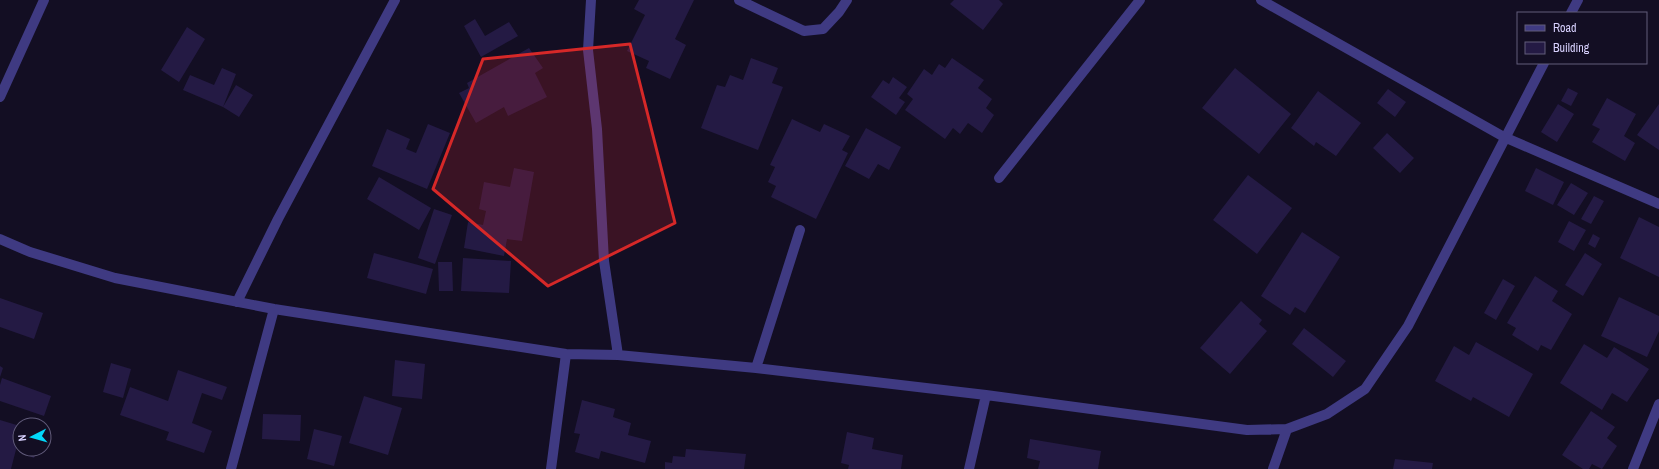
<svg xmlns="http://www.w3.org/2000/svg" width="1659" height="469" font-family="'Archivo Narrow',sans-serif">
<style>
.building{fill:#241a44}
.lines{fill:none;stroke-linecap:round;stroke-linejoin:round}
.street{stroke:#3f3a82;stroke-width:10}
.marked{fill:#d62828;fill-opacity:0.2;stroke:#d62828;stroke-width:3;stroke-linejoin:round}
</style>
<rect width="100%" height="100%" fill="#130e23"/>
<path class="building" d="M639 0H694L675 39 686 45 670 79 646 68 649 61 627 51 645 15 634 9Z
M954 0H999L1003 4 983 30 950 4Z
M475 19 485 36 509 22 518 36 481 57 464 26Z
M187 27 205 39 179 82 161 70Z
M529 48 543 68 535 73 547 97 508 116 504 107 476 123 459 93 469 88 467 83Z
M751 58 778 68 772 83 783 87 758 150 701 128 717 85 725 87 730 75 743 80Z
M952 58 984 80 978 88 992 99 986 108 994 115 982 133 968 123 960 134 953 128 945 139 905 110 913 99 907 94 924 69 932 75 939 64 945 68Z
M222 68 236 74 223 107 183 90 190 75 214 85Z
M1235 68 1291 114 1259 154 1202 108Z
M893 77 907 87 899 98 905 102 896 115 871 97 883 80 889 84Z
M236 85 253 95 239 117 223 107Z
M1568 88 1578 93 1571 106 1561 101Z
M1388 89 1406 102 1395 117 1377 103Z
M1318 91 1361 123 1336 156 1316 142 1314 146 1291 128Z
M1607 98 1636 114 1624 136 1635 143 1625 161 1592 142 1600 129 1592 125Z
M1558 104 1574 114 1557 142 1541 132Z
M1659 104V150L1637 135Z
M792 119 820 132 824 124 850 136 842 150 848 153 816 219 771 197 776 186 768 182 775 167 770 165Z
M428 124 450 133 427 189 372 166 387 129 410 139 406 149 416 153Z
M866 128 901 147 889 170 878 164 869 179 845 166Z
M1387 133 1414 158 1400 173 1373 148Z
M514 168 534 172 522 241 507 239 504 256 464 248 468 222 483 225 486 211 479 209 484 182 510 187Z
M1536 168 1564 182 1553 205 1525 191Z
M1248 175 1292 208 1257 254 1213 220Z
M379 177 431 208 419 230 367 199Z
M1571 183 1588 193 1574 215 1557 205Z
M1594 196 1604 201 1591 224 1581 219Z
M434 209 452 215 435 264 418 258Z
M1639 217 1659 227V277L1620 258Z
M1569 221 1586 230 1574 251 1558 242Z
M1302 232 1340 257 1305 313 1295 307 1290 315 1261 296Z
M1593 234 1600 238 1595 248 1588 244Z
M374 253 433 269 426 294 367 278Z
M1585 253 1602 264 1583 296 1565 285Z
M463 258 511 261 509 293 461 291Z
M438 262H452L453 291H439Z
M1535 276 1558 291 1552 301 1572 314 1551 350 1541 345 1538 351 1512 335 1516 328 1507 323Z
M1503 279 1515 286 1496 320 1484 313Z
M1619 297 1659 316V331L1647 357 1601 336Z
M0 298 43 313 34 339 0 327Z
M1241 301 1262 320 1259 324 1267 331 1230 374 1200 348Z
M1304 328 1346 361 1333 377 1292 344Z
M1476 342 1533 374 1509 417 1473 397 1471 401 1435 381 1454 346 1469 355Z
M1584 344 1607 358 1614 347 1649 369 1627 402 1612 393 1602 410 1560 383Z
M395 360 425 364 422 399 392 396Z
M111 363 131 369 123 398 103 392Z
M0 366 3 368 0 377Z
M178 370 227 387 222 400 202 393 192 423 212 431 204 453 166 440 169 432 120 415 130 387 168 401Z
M2 378 51 396 44 416 0 401V385Z
M364 396 402 408 388 455 349 443Z
M582 400 615 409 613 417 631 423 628 435 651 441 645 463 601 451 599 459 575 452 580 434 574 433Z
M1591 411 1615 427 1607 438 1617 446 1602 469 1592 464 1589 469H1583L1562 455Z
M263 414 301 415 300 441 262 439Z
M0 420 20 426V434L11 469H0Z
M314 429 342 436 334 466 307 459Z
M847 432 874 438 872 449 903 455 901 469H848L849 465 841 463Z
M1030 439 1101 451 1098 469H1038L1040 461 1027 458Z
M20 449H37L34 458 19 452Z
M686 449 746 454 744 469H665V462L672 463 673 456 685 457Z
M1395 459 1433 463 1432 469H1393Z"/>
<g class="lines">
<path class="street" d="M591 0 588 50 597 129 604 261 618 355
M739 0 804 31 823 29 839 12 847 0
M1261 0 1504 137 1659 204
M1571 13 1578 0
M0 97 44 0
M999 178 1140 0
M0 239 30 252 115 278 274 309 566 354 618 355 756 368 986 395 1247 430 1287 429 1327 414 1365 389 1408 326 1544 63
M237 302 278 219 395 0
M756 368 800 230
M231 469 274 309
M551 469 566 354
M969 469 986 395
M1273 469 1287 429
M1633 469 1659 404"/>
</g>
<path class="marked" d="M630 44 675 223 548 286 433 189 483 59Z"/>
<rect x="1517" y="12" width="130" height="52" fill="#130e23" stroke="#625c7b"/>
<rect x="1525" y="25" width="20" height="6" fill="#3f3a82" stroke="#625c7b"/>
<text x="1553" y="32" font-size="12" fill="#d8d1fe">Road</text>
<rect x="1525" y="42" width="20" height="12" fill="#241a44" stroke="#625c7b"/>
<text x="1553" y="52" font-size="12" fill="#d8d1fe">Building</text>
<g transform="translate(32 437) rotate(264)"><circle r="19" fill="#130e23" stroke="#625c7b"/>
<path d="M0-3L7 15L0 10L-7 15Z" fill="#03d8f9"/>
<text y="-6" font-size="11" font-weight="bold" text-anchor="middle" fill="#d8d1fe">N</text>
</g>
</svg>
